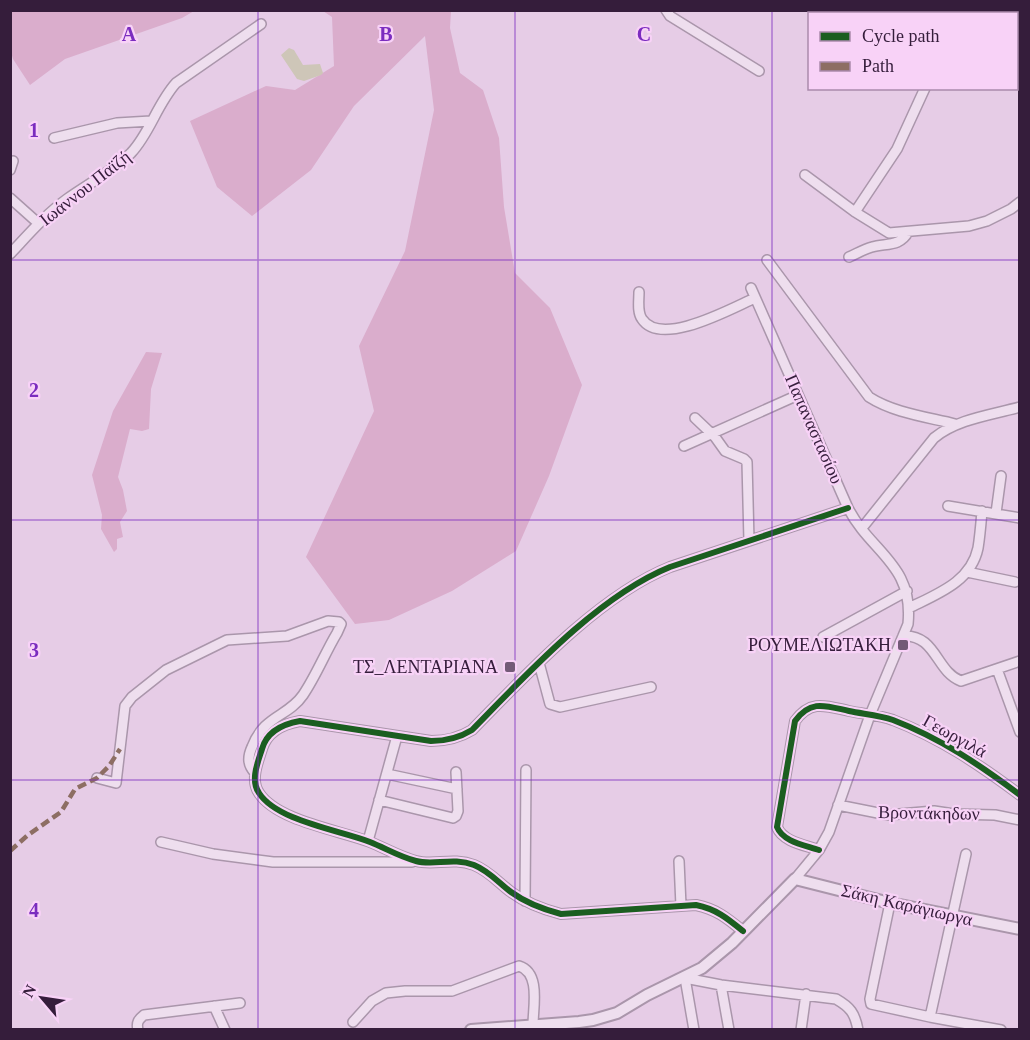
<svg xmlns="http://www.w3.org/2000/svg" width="1030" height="1040" font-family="Georgia,serif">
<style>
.green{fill:#daadcc}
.water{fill:#cec6b8}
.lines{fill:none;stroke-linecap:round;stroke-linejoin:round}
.minor-casing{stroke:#aa96ab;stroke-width:12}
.tertiary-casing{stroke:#aa96ab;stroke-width:14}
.minor{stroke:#eedeee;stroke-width:9}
.tertiary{stroke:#eedeee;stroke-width:10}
.quiet{stroke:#8d6e63;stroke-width:4.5;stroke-dasharray:9 4.5;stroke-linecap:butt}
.cycleway-casing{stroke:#f8d2f7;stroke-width:10}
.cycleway{stroke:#1b5e20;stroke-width:6}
.grid{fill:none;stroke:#7b2cbf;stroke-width:1.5;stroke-opacity:0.55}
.poi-dot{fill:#735a77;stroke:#f8d2f7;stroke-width:2}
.labels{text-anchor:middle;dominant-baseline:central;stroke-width:4.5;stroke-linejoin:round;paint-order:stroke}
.street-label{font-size:18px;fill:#351d3b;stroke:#f8d2f7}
.poi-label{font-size:18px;fill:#351d3b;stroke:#f8d2f7;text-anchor:end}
.grid-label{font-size:20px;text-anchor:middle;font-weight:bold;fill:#7b2cbf;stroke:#f8d2f7;stroke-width:4.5;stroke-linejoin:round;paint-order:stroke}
</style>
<rect width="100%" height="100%" fill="#e6cce6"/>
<path class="green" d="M10 11 11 10 194 11 182 18 65 59 30 85 13 59 10 49Z
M323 11H451L450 28 460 73 483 90 499 138 504 207 515 273 550 308 582 385 549 476 516 551 452 591 389 620 355 624 306 557 374 411 359 346 405 251 434 110 425 36 354 106 311 170 252 216 217 187 190 121 266 86 295 90 334 66 332 17Z
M146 352 162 353 151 389 149 429 142 431 130 429 118 477 123 490 127 511 120 522 123 537 117 539V549L114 552 101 529 102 515 92 475 113 411Z"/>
<path class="water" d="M289 48 294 50 303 65 320 64 323 73 321 75 304 81 297 79 281 55Z"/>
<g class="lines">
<g class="minor-casing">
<path id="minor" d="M666 10 670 16 759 71
M954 14 955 10
M54 138 117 123 151 121
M10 170 13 161
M805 175 855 212 889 233 969 226 987 221 1011 209 1020 202
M10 198 38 223
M855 212 897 149 925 88
M10 254C28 235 45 215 67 199 88 184 113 171 131 153 150 133 157 104 176 83L261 24
M849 257C856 254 864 249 872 247 886 243 900 247 908 232
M767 260 869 397C894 413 927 417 955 424
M751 288 848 508C871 553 914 564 908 624L870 715 829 832 819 850 795 879
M639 292C639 301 637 312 642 319 661 348 732 308 755 298
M695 418 715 437 725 451 744 459 747 462 749 541
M684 446 798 395
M948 506 1020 518
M996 513 1001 476
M862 528 934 438C957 419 991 415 1020 407
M967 572 1015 582
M909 608C937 594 971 582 978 548 980 536 981 523 982 511
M903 636C936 634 936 672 961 681L1020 661
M823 637 907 591
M539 663 550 704 560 707 651 687
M997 669 1020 732
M387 774 457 789
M97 778 116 783 125 706 132 697 166 670 227 640 287 636 328 621 339 622 341 624 337 633C325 653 316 676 303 695 288 717 264 715 252 747 247 758 248 765 255 773
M379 800 453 818 456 816 458 811 456 772
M838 805 888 815 934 811 954 814 995 815 1020 820
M368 841 397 736
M161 842 213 854 273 862H412
M819 850C805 845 783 842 777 827L795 721C811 699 826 706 849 711 863 714 879 715 893 720 940 738 980 765 1020 795
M679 861 681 906
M525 901 526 770
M890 903 870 999 871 1004 930 1017 1001 1030
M743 931C727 918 716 909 696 905L561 914C542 909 526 903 511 892 499 883 489 871 474 865 453 857 433 866 416 861 400 857 385 848 370 842 339 830 277 821 259 793 250 780 258 762 262 749 267 731 283 724 300 721L431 741C447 741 459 738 472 730 526 675 598 596 670 567L848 508
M721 985 729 1030
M214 1006 225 1030
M930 1017 966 854
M353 1022 372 1001 386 993 405 991H452L519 966C541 973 533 1007 533 1025
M138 1030C136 1022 139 1019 144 1015L240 1003
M694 1030 685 978 721 985 836 999C850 1007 855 1013 858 1030
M801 1030 806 994"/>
</g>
<g class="tertiary-casing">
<path id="tertiary" d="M471 1030 579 1022 593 1020 617 1013 647 995 702 968 732 943 795 879 890 903 1020 929"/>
</g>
<use href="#minor" class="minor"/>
<use href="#tertiary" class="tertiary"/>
<path class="quiet" d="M10 851 28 835 61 812 75 789 97 778 109 766 120 749"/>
<g class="cycleway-casing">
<path id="cycleway" d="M819 850C805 845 783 842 777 827L795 721C811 699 826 706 849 711 863 714 879 715 893 720 940 738 980 765 1020 795
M743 931C727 918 716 909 696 905L561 914C542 909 526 903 511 892 499 883 489 871 474 865 453 857 433 866 416 861 400 857 385 848 370 842 339 830 277 821 259 793 250 780 258 762 262 749 267 731 283 724 300 721L431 741C447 741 459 738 472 730 526 675 598 596 670 567L848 508"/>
</g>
<use href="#cycleway" class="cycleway"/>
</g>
<path class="grid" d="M258 10V1030M515 10V1030M772 10V1030M10 260H1020M10 520H1020M10 780H1020"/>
<g class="poi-dot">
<rect x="897" y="639" width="12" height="12" rx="3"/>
<rect x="504" y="661" width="12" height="12" rx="3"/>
</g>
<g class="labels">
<g class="street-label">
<text transform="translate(85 188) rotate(-38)">Ιωάννου Παϊζή</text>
<text transform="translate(814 429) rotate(66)">Παπαναστασίου</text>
<text transform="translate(955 736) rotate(29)">Γεωργιλά</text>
<text transform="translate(929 813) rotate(1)">Βροντάκηδων</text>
<text transform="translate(907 905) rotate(13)">Σάκη Καράγιωργα</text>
</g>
<g class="poi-label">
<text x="891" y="645">ΡΟΥΜΕΛΙΩΤΑΚΗ</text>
<text x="498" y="667">ΤΣ_ΛΕΝΤΑΡΙΑΝΑ</text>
</g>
</g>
<g class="grid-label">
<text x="129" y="41">A</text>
<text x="386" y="41">B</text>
<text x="644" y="41">C</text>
<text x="34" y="137">1</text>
<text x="34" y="397">2</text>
<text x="34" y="657">3</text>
<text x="34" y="917">4</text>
</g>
<rect width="1030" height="1040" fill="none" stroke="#351d3b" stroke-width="24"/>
<rect x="808" y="12" width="210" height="78" fill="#f8d2f7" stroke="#aa8aac" stroke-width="1.5"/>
<rect x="820" y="32" width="30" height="9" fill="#1b5e20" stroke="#aa8aac" stroke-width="1.5"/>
<text x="862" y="42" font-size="18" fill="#351d3b">Cycle path</text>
<rect x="820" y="62" width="30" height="9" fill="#8d6e63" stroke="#aa8aac" stroke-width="1.5"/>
<text x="862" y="72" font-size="18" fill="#351d3b">Path</text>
<g transform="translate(42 998) rotate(299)" stroke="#f8d2f7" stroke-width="4.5" paint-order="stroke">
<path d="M0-4.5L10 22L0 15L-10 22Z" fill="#351d3b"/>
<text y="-9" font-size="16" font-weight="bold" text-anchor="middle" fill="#351d3b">N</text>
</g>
</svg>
